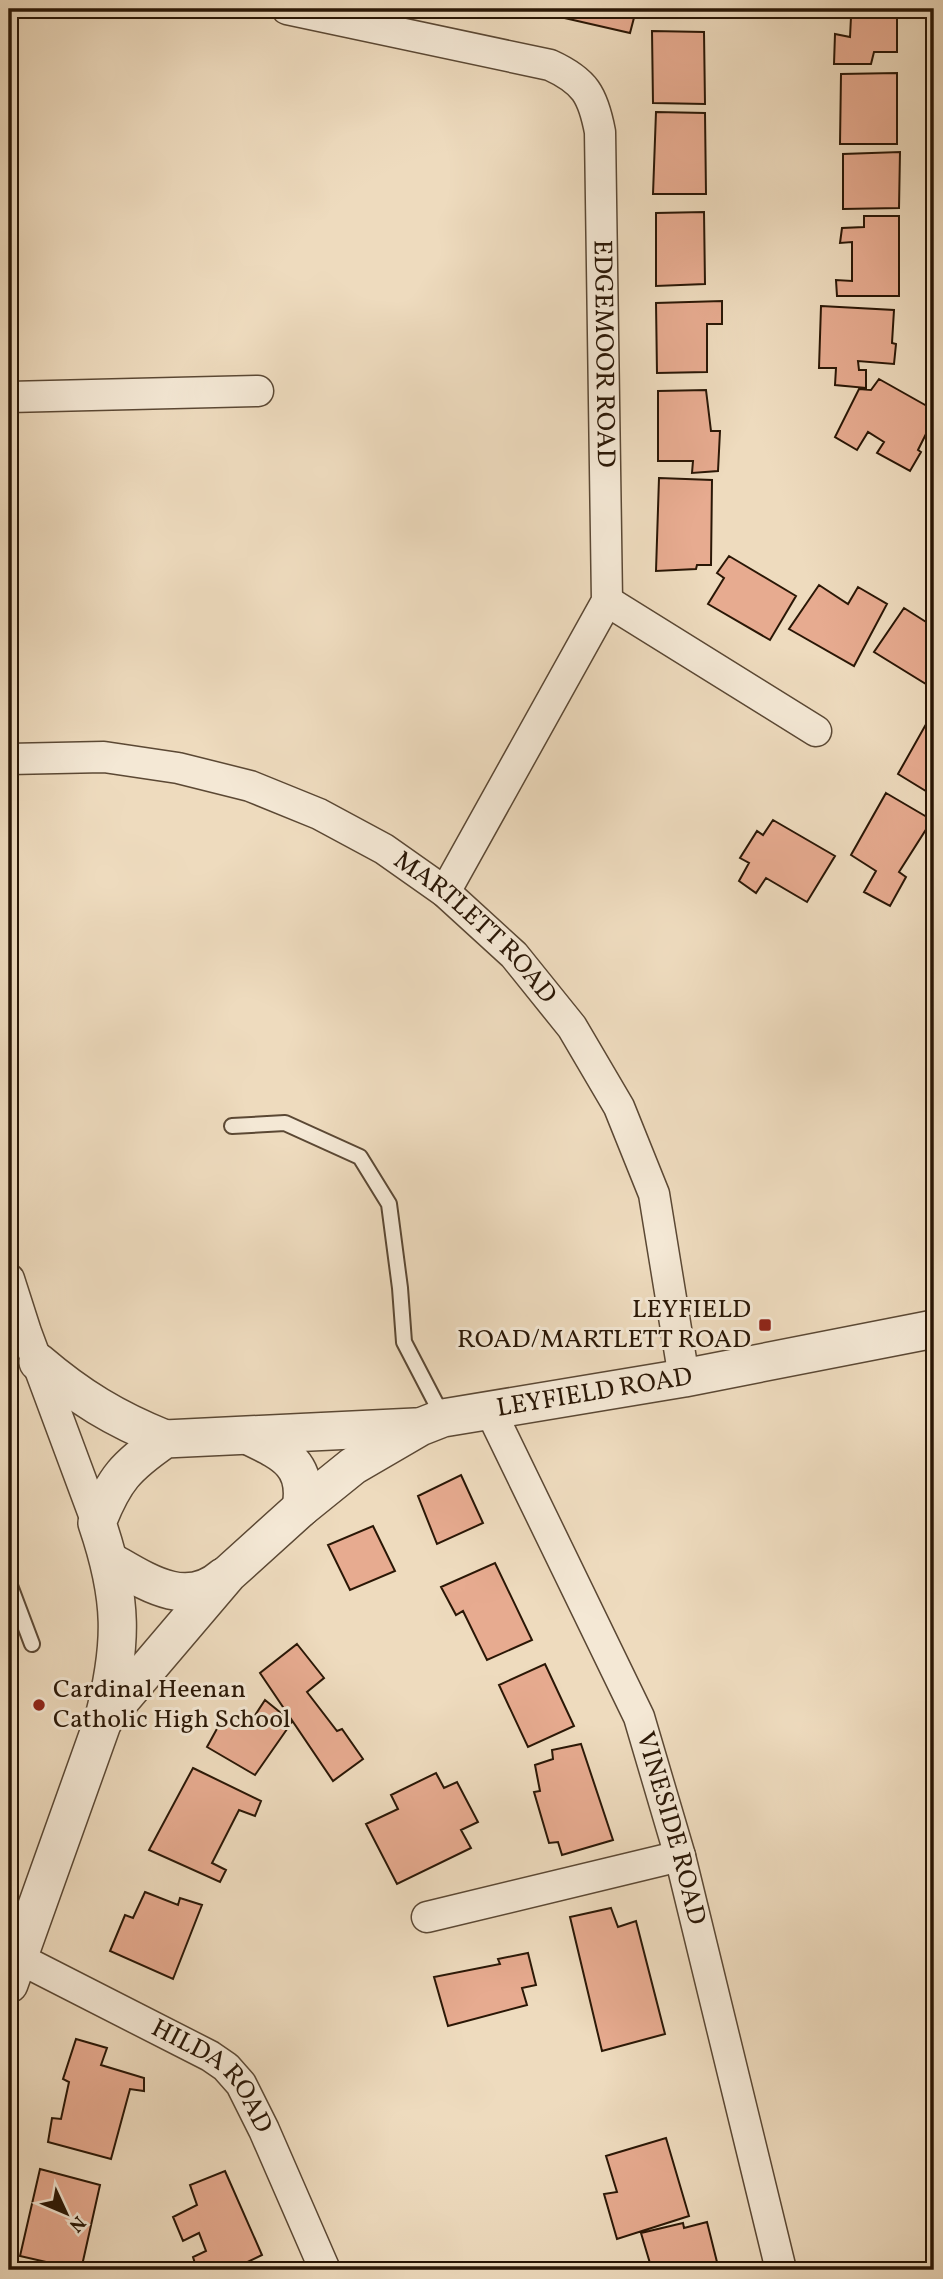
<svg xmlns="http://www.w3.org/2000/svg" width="943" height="2279" font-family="Vollkorn,serif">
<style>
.building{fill:#e7ab90;stroke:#2a1706;stroke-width:2}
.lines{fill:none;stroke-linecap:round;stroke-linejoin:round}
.service-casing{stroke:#5b4834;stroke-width:18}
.minor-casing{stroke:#5b4834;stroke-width:33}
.tertiary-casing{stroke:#5b4834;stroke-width:40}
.service{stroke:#f4e8d5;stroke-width:14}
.minor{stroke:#f4e8d5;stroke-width:30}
.tertiary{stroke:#f4e8d5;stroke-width:37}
.poi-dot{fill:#8f2418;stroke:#f4e8d5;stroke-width:2.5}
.labels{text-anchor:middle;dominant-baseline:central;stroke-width:6;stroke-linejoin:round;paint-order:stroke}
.street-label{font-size:26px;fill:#2a1706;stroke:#f4e8d5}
.poi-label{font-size:26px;fill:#2a1706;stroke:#f4e8d5;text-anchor:end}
</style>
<rect width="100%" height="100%" fill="#eedbbe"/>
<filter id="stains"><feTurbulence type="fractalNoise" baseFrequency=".00286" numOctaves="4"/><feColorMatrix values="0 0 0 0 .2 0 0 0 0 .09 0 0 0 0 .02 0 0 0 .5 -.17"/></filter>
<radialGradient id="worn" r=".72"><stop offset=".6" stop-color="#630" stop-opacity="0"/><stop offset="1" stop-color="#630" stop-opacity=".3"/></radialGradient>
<path class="building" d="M562 9H655L653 17 635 14 630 33 560 17Z
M824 9H897V52H874L871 64H834L835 34 850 37 851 17H824Z
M652 31 704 32 705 104 653 103Z
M897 73V144H840L841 74Z
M656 112 705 113 706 194H653Z
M900 152 899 208 843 209V154Z
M704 212 705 284 656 286V213Z
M864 216H899V296H837L836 280 852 281V242L840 243 842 228 864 227Z
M722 301V324H707V372L657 373 656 303Z
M821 306 894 310 892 343 896 344 894 364 858 361 859 370H866V388L835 385 836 368H819Z
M879 379 934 410V418L918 450 921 452 910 471 877 453 884 442 868 432 857 450 835 437 859 389 871 390Z
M706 390 711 431H720L718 471 692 473 693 461H658V391Z
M659 478 712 480 711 565H697L696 569 656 571Z
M729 556 796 596 770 640 708 604 724 578 717 573Z
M819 585 848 604 858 587 887 604 854 666 789 629Z
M904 608 934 627V689L874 652Z
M934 710V796L898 774Z
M886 793 932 820 899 872 906 877 890 906 864 892 876 871 851 855Z
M773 820 835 856 807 902 766 878 756 893 739 881 749 863 740 858 757 831 763 835Z
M461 1475 483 1523 437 1544 418 1496Z
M373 1526 395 1571 350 1590 328 1545Z
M495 1563 532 1640 487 1660 463 1611 456 1615 441 1587Z
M297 1644 324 1678 307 1692 337 1731 342 1729 363 1759 333 1781 260 1673Z
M545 1664 574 1726 528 1747 499 1685Z
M265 1700 292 1722 255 1775 207 1747 225 1714 248 1726Z
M581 1744 613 1840 562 1855 558 1842 549 1843 534 1792 540 1791 535 1765 553 1759 552 1750Z
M193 1768 261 1801 255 1816 239 1810 212 1863 226 1870 220 1882 149 1850Z
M436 1773 444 1788 457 1782 478 1822 461 1830 471 1848 397 1884 366 1824 398 1809 391 1795Z
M145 1892 178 1905 180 1898 202 1905 173 1979 110 1951 125 1915 133 1918Z
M611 1908 618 1927 636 1921 665 2034 602 2051 570 1917Z
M528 1953 536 1985 522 1988 527 2005 448 2026 434 1977 500 1964 498 1959Z
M76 2039 107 2048 101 2065 144 2078V2091L130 2089 111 2159 48 2142 52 2118 61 2119 69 2082 63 2079Z
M666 2138 689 2216 617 2239 604 2194 617 2192 606 2156Z
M40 2169 100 2185 81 2270 20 2256Z
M225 2171 262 2255 231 2270H197L193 2257 206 2251 199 2233 183 2241 173 2217 197 2205 190 2185Z
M707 2222 719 2270H652L641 2233 683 2223 684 2228Z"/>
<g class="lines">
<g class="service-casing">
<path id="service" d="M232 1126 285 1123 360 1157 389 1204 400 1288 404 1342 443 1417
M9 1583 32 1644"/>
</g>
<g class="minor-casing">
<g id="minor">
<path id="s1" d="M287 9 550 65C585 81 593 95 600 132L607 601 445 892"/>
<path d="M9 397 258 391"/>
<path d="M607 601 816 731"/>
<path id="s2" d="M9 759 104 757 178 768 250 786 319 814 384 849 445 892 514 955 572 1027 619 1107 654 1194 684 1378"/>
<path d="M9 1279 26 1332 97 1523"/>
<path id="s3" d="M490 1410 639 1717 680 1856 781 2270"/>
<path d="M427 1917 680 1856"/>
<path id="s4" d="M18 1958 210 2056 226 2067 241 2084 264 2130 325 2270"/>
</g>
</g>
<g class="tertiary-casing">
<g id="tertiary">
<path d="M38 1362C79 1397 115 1419 165 1439"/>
<path d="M249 1436C284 1453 309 1464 301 1508"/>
<path d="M110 1561C145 1581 186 1610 223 1577"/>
<path id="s5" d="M103 1721 228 1574 301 1508 353 1466 420 1427 443 1418 684 1378 934 1329"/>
<path d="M9 1984 103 1721C123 1644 123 1599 97 1523 114 1479 126 1466 165 1439L415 1427"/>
</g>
</g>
<use href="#service" class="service"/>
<use href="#minor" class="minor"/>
<use href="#tertiary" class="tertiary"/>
</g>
<g class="poi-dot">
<rect x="758" y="1318" width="14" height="14" rx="3.5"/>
<circle cx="39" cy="1705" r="7"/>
</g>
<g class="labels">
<g class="street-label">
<text stroke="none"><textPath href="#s1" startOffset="579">EDGEMOOR ROAD</textPath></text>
<text stroke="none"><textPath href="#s2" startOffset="513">MARTLETT ROAD</textPath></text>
<text stroke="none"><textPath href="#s5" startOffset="614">LEYFIELD ROAD</textPath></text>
<text stroke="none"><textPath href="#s3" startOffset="457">VINESIDE ROAD</textPath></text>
<text stroke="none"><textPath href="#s4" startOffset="231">HILDA ROAD</textPath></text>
</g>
<g class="poi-label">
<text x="751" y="1310">LEYFIELD<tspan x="751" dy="30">ROAD/MARTLETT ROAD</tspan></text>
<text x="53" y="1690" text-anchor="start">Cardinal Heenan<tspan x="53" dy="30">Catholic High School</tspan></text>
</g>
</g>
<rect width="943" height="2279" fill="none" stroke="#eedbbe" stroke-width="35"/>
<rect x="10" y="10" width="922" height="2258" fill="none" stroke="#2a1706" stroke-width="3.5"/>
<rect x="18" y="18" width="908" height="2244" fill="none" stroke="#2a1706" stroke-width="2"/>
<g transform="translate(66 2213) rotate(134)" stroke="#f4e8d5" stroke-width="5" paint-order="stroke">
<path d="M0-5L12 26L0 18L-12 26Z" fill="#2a1706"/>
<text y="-10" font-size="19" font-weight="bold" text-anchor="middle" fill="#2a1706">N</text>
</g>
<rect width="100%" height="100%" filter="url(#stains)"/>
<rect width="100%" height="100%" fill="url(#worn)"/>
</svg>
